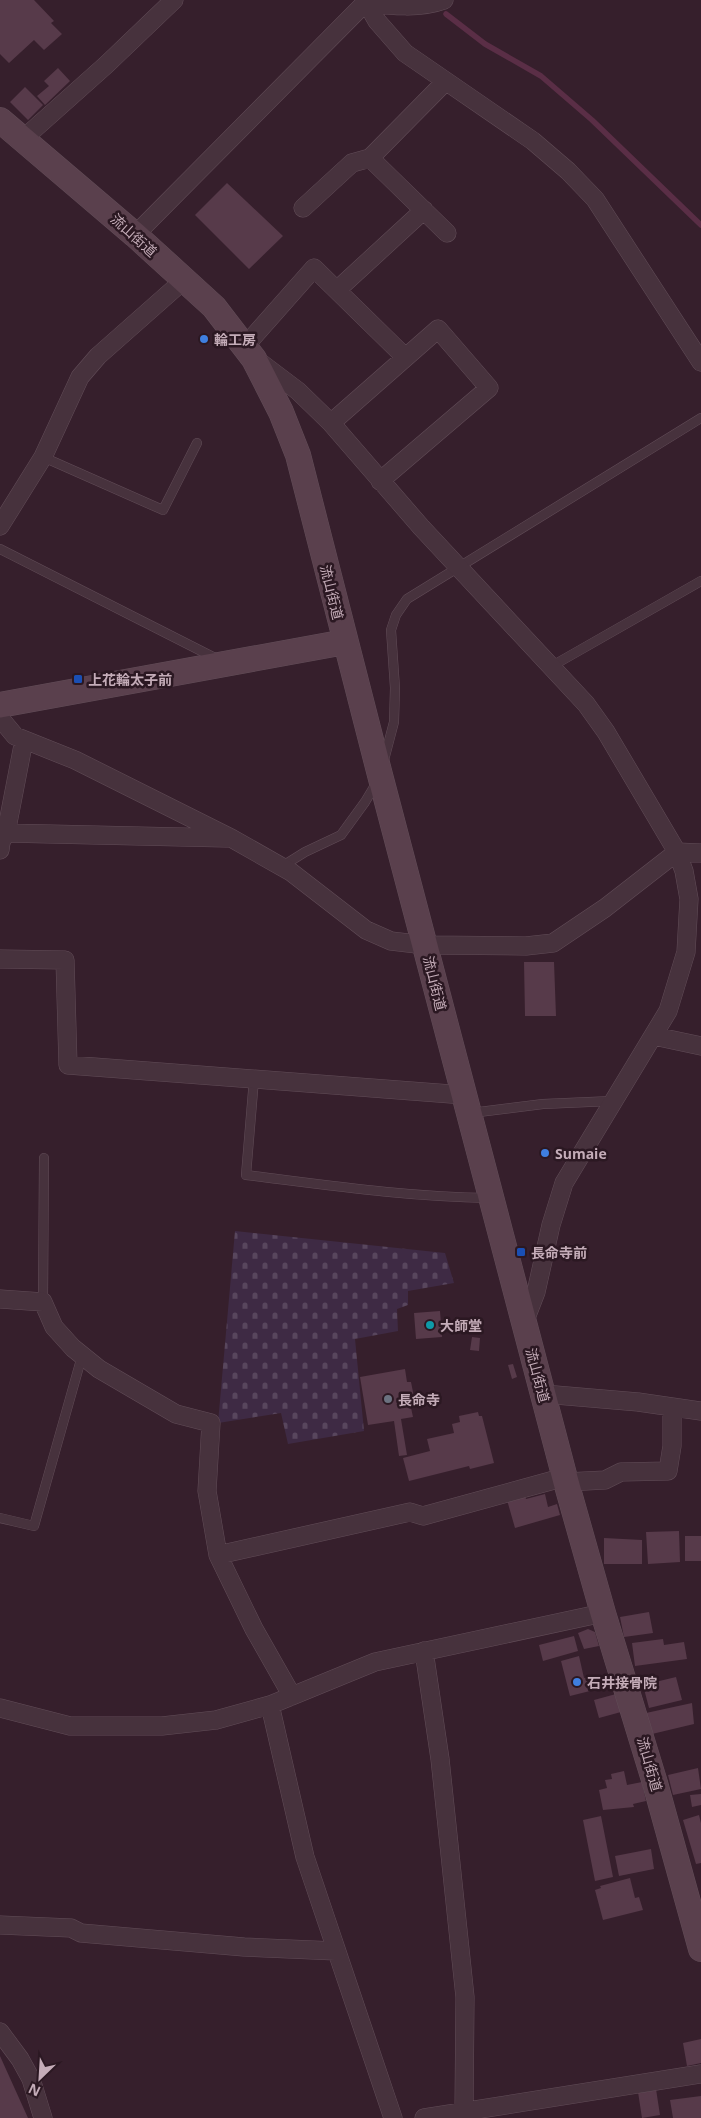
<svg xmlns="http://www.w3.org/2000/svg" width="701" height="2118" font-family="'Open Sans','Noto Sans JP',sans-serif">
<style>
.cemetery{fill:url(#cemetery-stones)}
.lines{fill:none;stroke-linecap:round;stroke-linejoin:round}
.stream{stroke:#5a2e46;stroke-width:5.5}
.building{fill:#573a4a}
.lane-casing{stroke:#624d58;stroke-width:10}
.street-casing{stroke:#624d58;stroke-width:19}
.secondary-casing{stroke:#624d58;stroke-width:26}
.lane{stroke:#47323d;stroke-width:9}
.street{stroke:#47323d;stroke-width:18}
.secondary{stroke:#5a404d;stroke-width:25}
.shop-dot{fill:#3f7fe0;stroke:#2b1822;stroke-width:2}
.transit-dot{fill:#1a4fb4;stroke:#2b1822;stroke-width:2}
.culture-dot{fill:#0f9aa8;stroke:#2b1822;stroke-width:2}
.worship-dot{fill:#6b7280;stroke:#2b1822;stroke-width:2}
.labels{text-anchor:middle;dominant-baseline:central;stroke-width:5;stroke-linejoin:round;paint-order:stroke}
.street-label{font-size:14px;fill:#c4acb8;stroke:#2b1822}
.poi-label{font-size:14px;font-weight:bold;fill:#c4acb8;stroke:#2b1822;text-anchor:start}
</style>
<defs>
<pattern id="cemetery-stones" width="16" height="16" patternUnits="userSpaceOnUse" patternTransform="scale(1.25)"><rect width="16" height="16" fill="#3e2a44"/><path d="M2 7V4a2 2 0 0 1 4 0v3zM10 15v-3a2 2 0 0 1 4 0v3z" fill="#58465d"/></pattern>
</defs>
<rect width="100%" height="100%" fill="#361f2c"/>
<path class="cemetery" d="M235 1231 445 1253 454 1283 408 1291V1305L397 1309 398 1331 355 1339 364 1431 288 1444 281 1413 218 1423Z"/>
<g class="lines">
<path class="stream" d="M446 14 485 44 541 76 592 120 701 225"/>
</g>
<path class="building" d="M0 0H34L54 21 51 23 62 34 44 50 34 40 9 63 0 54Z
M58 68 70 81 45 105 37 96 49 86 44 81Z
M25 87 43 105 28 120 10 102Z
M227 183 283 236 249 269 195 215Z
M524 962H554L556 1016H525Z
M440 1311 442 1337 416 1339 414 1313Z
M472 1337 480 1338 479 1351 470 1350Z
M513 1364 517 1377 512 1379 508 1365Z
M405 1369 407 1382H411L415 1402 410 1403 413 1417 401 1419 407 1455 399 1456 394 1421 368 1425 360 1377Z
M478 1412 479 1416H482L494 1463 470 1469 469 1466 409 1481 403 1458 430 1451 427 1439 454 1433 452 1424 460 1422 459 1416Z
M545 1494 548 1507 557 1504 560 1515 515 1528 507 1500 525 1496 526 1499Z
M679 1531 680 1562 648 1564 646 1532Z
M685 1536H701V1561H685Z
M604 1538 642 1540V1564H604Z
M649 1612 653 1633 624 1637 620 1617Z
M588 1629 595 1632 599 1646 584 1649 578 1633Z
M574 1636 578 1651 543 1661 539 1645Z
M663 1639 664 1645 684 1642 687 1659 635 1666 632 1643Z
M579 1656 584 1678 590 1677 594 1690 570 1696 561 1661Z
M676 1677 682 1700 649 1708 643 1685Z
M616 1694 621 1712 599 1718 594 1700Z
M692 1703 694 1724 652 1734 646 1713Z
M698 1768 701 1789 673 1795 668 1775Z
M624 1771 627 1785 642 1782 646 1801 633 1804 634 1807 603 1810 599 1790 607 1788 605 1780 612 1779 611 1774Z
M701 1794V1805L692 1807 690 1795Z
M699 1815 701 1823V1863L696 1864 683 1820Z
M601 1816 613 1877 595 1881 583 1820Z
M651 1849 654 1869 619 1876 615 1856Z
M630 1878 635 1898 639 1897 643 1910 603 1920 595 1890 601 1888 600 1886Z
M701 2039V2063L687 2066 683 2043Z
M0 2056 28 2118H0Z
M656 2089 660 2115 642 2118 638 2092Z
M701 2096V2118H673L670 2100Z"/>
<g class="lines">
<g class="lane-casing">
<path id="lane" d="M43 457 163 510 197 443
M0 549 219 660
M552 666 701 581
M384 760 394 722 395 688 391 630 396 615 407 599 701 418
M281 867 305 852 341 835 365 802 377 782
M254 1079 246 1175C327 1185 407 1197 489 1198
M471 1113 543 1104 612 1101
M43 1302 44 1158
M0 1518 34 1526 82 1356"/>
</g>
<g class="street-casing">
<path id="street" d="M365 0 377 21 405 53 533 141 568 171 595 199 701 362
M23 139 106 65 174 0
M370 158 447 233
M303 208 352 163 370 158 445 82
M135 235 366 2C392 6 419 9 444 0
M337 290 424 210
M245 346 314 268 405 357
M257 360 298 391 331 423 421 527 586 704 606 732 677 852 684 871 689 899 686 952 668 1011 564 1183 551 1225 536 1292 524 1323
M331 423 438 329 489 388 380 481
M0 526 43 457 80 377 98 356 184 280
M0 718 15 736 75 760 231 838 291 872 366 930 391 941 425 945 526 946 553 943 605 908 677 852 701 853
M6 833 226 838
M0 850 1 842 6 833 24 740
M0 959 65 960 68 1065 464 1095
M654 1036 701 1046
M0 1299 43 1302 54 1327 73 1348 99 1369 176 1414 211 1423 207 1491 218 1555 254 1629 292 1696
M544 1394 638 1402 701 1411
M566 1482 605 1480 621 1472 668 1471 672 1446V1407
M218 1555 410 1512 423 1516 565 1477
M424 1651 440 1759 465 1997 464 2112
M270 1705 305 1857 393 2118
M0 1708 70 1726H162L216 1720 270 1705 375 1662 603 1613
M0 1925 71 1928 81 1933 244 1947 336 1951
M0 2032 20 2059 31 2079 43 2118
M424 2118 701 2074"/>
</g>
<g class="secondary-casing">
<path id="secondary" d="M0 120 135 235 214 307 254 359 281 412 298 455 380 775 566 1482 603 1613 655 1783 701 1949
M0 705 345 642"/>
</g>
<use href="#lane" class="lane"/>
<use href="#street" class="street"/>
<use href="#secondary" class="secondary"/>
</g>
<g class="shop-dot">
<circle cx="204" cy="339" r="5"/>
<circle cx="545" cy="1153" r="5"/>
<circle cx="577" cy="1682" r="5"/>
</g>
<g class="transit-dot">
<rect x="73" y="674" width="10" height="10" rx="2.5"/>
<rect x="516" y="1247" width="10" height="10" rx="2.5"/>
</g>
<circle class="culture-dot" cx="430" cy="1325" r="5"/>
<circle class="worship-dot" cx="388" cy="1399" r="5"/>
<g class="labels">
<g class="street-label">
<text transform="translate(134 235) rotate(42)">流山街道</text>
<text transform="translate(332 592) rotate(76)">流山街道</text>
<text transform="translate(435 983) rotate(76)">流山街道</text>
<text transform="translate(538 1375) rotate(75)">流山街道</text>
<text transform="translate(650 1764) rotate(74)">流山街道</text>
</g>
<g class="poi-label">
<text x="214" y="339">輪工房</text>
<text x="88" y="679">上花輪太子前</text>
<text x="555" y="1153">Sumaie</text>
<text x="531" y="1252">長命寺前</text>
<text x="440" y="1325">大師堂</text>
<text x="398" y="1399">長命寺</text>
<text x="587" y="1682">石井接骨院</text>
</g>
</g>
<g transform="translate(40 2078) rotate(205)" stroke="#2b1822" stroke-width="4" paint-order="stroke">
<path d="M0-4L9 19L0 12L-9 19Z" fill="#c4acb8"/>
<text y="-8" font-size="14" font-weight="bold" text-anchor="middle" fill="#c4acb8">N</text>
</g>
</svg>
